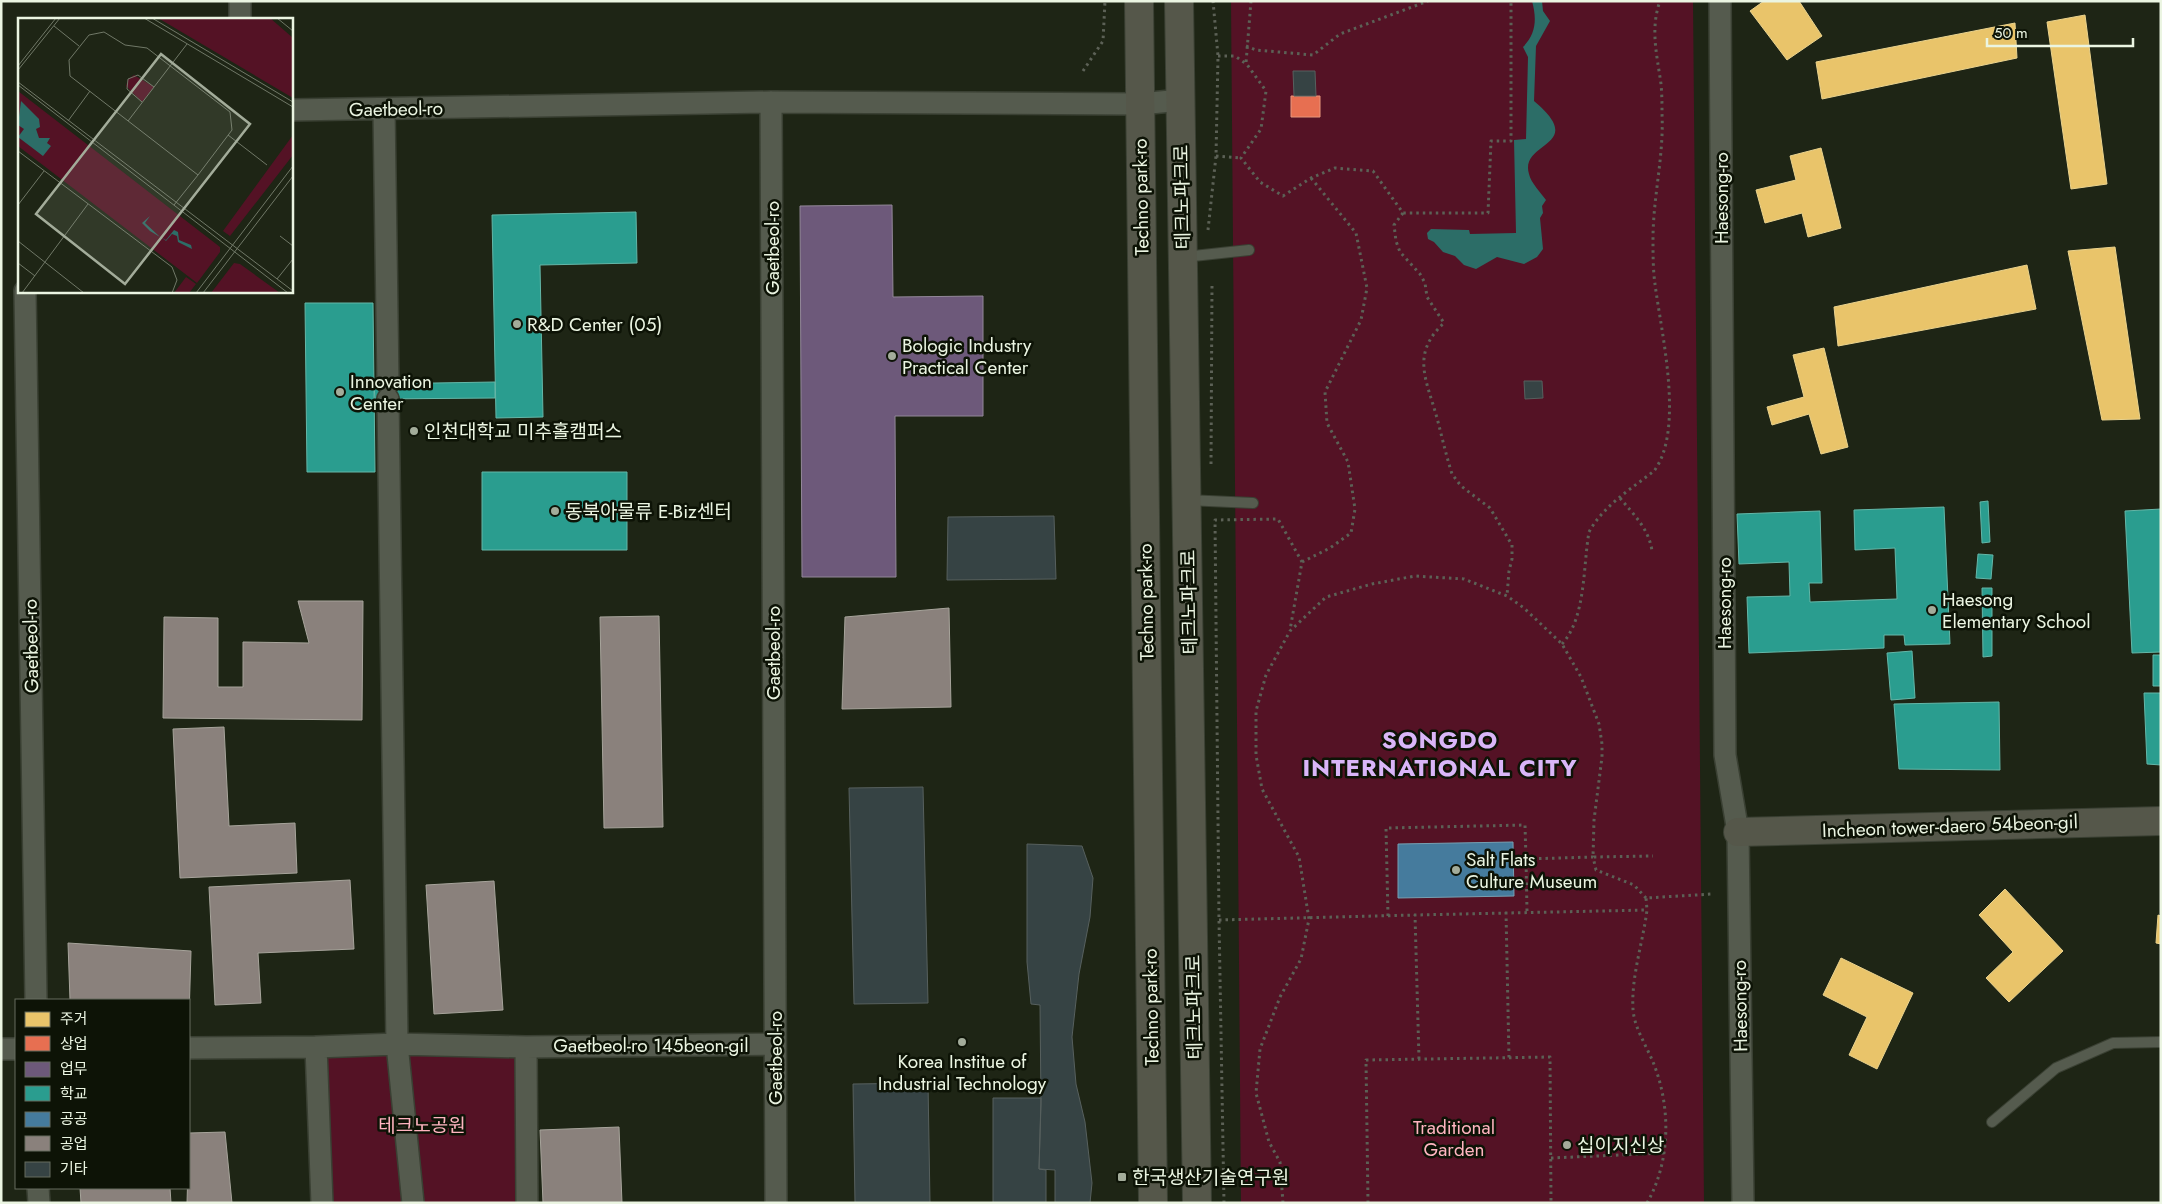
<svg xmlns="http://www.w3.org/2000/svg" width="2162" height="1204" font-family="Jost,'Noto Sans KR',sans-serif">
<style>
.green{fill:#541225}
.water{fill:#2c6d67}
.homes{fill:#e9c46a;stroke:#ead38e}
.shops{fill:#e76f51;stroke:#e8977c}
.offices{fill:#6d597a;stroke:#938899}
.schools{fill:#2a9d8f;stroke:#64b7a8}
.public{fill:#457b9d;stroke:#77a0b2}
.industry{fill:#8a817c;stroke:#a7a49b}
.building{fill:#364344;stroke:#57605e}
.lines{fill:none;stroke-linecap:round;stroke-linejoin:round}
.lane-casing{stroke:#3a4033;stroke-width:12}
.street-casing{stroke:#3a4033;stroke-width:24}
.secondary-casing{stroke:#3a4033;stroke-width:30}
.path{stroke:#5c6156;stroke-width:3;stroke-dasharray:2.5 4;stroke-linecap:butt}
.lane{stroke:#555b4e;stroke-width:10}
.street{stroke:#555b4e;stroke-width:21}
.secondary{stroke:#55574a;stroke-width:28}
.poi-dot{fill:#a3ac9a;stroke:#0d1306;stroke-width:2}
.labels{text-anchor:middle;dominant-baseline:central;stroke-width:5;stroke-linejoin:round;paint-order:stroke}
.street-label{font-size:19px;fill:#ebf5e2;stroke:#0d1306}
.poi-label{font-size:19px;fill:#ebf5e2;stroke:#0d1306;text-anchor:start}
.park-label{font-size:19px;fill:#ffb4c0;stroke:#0d1306}
.district-label{font-size:24px;font-weight:bold;letter-spacing:1px;fill:#d9b5f8;stroke:#0d1306}
.inset-road{fill:none;stroke:#707867;stroke-width:1}
.view{fill:#a3ac9a;fill-opacity:0.15;stroke:#a3ac9a;stroke-width:2.5}
.inset-edge{fill:none;stroke:#ebf5e2;stroke-width:2.5}
</style>
<rect width="100%" height="100%" fill="#1e2515"/>
<path class="green" d="M1231 1H1693L1704 1203H1241Z
M316 1047H526L527 1203H322Z"/>
<path class="water" d="M1532 1H1542L1543 11 1550 21 1536 46 1534 101C1589 147 1519 141 1529 174 1531 183 1541 193 1546 200L1542 206 1543 213 1540 218 1543 249 1537 257 1524 264 1497 257 1476 269 1464 265 1455 256 1443 252 1434 242 1428 239 1427 233 1431 229 1469 230 1470 234 1516 233 1514 140 1526 139 1528 57 1523 47C1536 34 1537 19 1532 1Z"/>
<path class="homes" d="M1764 1H1799L1822 36 1787 60 1750 11Z
M2085 15 2107 184 2071 189 2047 22Z
M2015 23 2017 58 1822 99 1816 62Z
M1821 148 1841 228 1808 237 1802 213 1765 223 1756 190 1796 180 1790 156Z
M2115 247 2140 419 2102 420 2068 251Z
M2027 265 2036 309 1838 346 1834 307Z
M1824 348 1848 447 1821 454 1809 414 1772 425 1767 407 1804 397 1793 355Z
M2005 889 2063 951 2009 1002 1986 978 2013 952 1979 915Z
M2158 915 2161 916V944L2156 943Z
M1841 958 1913 993 1877 1069 1849 1055 1867 1017 1823 995Z"/>
<path class="shops" d="M1291 96H1320V117H1291Z"/>
<path class="offices" d="M892 205 893 297 983 296V416H895L896 577H802L800 206Z"/>
<path class="schools" d="M636 212 637 263 540 265 543 417 496 418 492 215Z
M305 303H373L375 472H307Z
M495 382V398L375 399 374 384Z
M482 472H627V550H482Z
M1988 501 1990 542 1982 543 1980 502Z
M1944 507 1950 644 1905 645 1904 635H1884V648L1749 653 1747 597 1790 596 1789 562 1739 564 1737 514 1820 511 1822 583H1809L1810 602 1897 599 1895 548 1855 550 1854 510Z
M2161 509V652L2132 653 2125 511Z
M1978 554 1993 555 1991 579 1976 578Z
M1982 588H1992V656L1983 657Z
M1912 651 1915 698 1891 700 1887 653Z
M2153 655H2161V686H2153Z
M2144 693H2161V765L2147 764Z
M1999 702 2000 770 1899 769 1894 704Z"/>
<path class="public" d="M1513 842 1514 896 1398 898V844Z"/>
<path class="industry" d="M298 601H363L362 720 163 718 164 617 218 618V687H243V642L309 643Z
M949 608 951 707 842 709 845 617Z
M659 616 663 827 604 828 600 617Z
M224 727 229 826 295 823 297 873 180 878 173 729Z
M350 880 354 949 258 953 261 1003 215 1005 209 887Z
M494 881 503 1010 434 1014 426 885Z
M68 943 191 951 189 1018V1000H70Z
M619 1127 622 1203H543L540 1130Z
M225 1132 232 1203H187L189 1133Z
M80 1188H170L171 1203H81Z"/>
<path class="building" d="M1293 71H1315L1316 96H1294Z
M1524 381H1542L1543 398 1525 399Z
M1054 516 1056 579 947 580 948 517Z
M923 787 928 1003 854 1004 849 788Z
M1027 844 1082 846 1093 878 1090 917 1079 974 1072 1037 1076 1084 1085 1122 1092 1183 1090 1203H1055V1170L1039 1169 1041 1104 1040 1005 1031 1004 1027 962Z
M928 1083 930 1203H855L853 1084Z
M993 1098H1041L1039 1169 1046 1170V1203H993Z"/>
<g class="lines">
<g class="lane-casing">
<path id="lane" d="M1184 257 1249 250
M1187 500 1253 503
M1992 1122 2056 1068 2113 1043 2161 1042"/>
</g>
<g class="street-casing">
<path id="street" d="M240 1V19
M1720 1 1725 755 1738 832 1743 1203
M771 102 776 1203
M384 109 388 384
M291 110 771 102 1140 104 1181 100
M25 291 36 1000
M388 399 397 1044 413 1203
M316 1047 322 1203
M526 1047 527 1203
M189 1048 316 1047 397 1044 526 1047 775 1044
M1 1049H16
M38 1188 39 1203"/>
</g>
<g class="secondary-casing">
<path id="secondary" d="M1139 1 1153 1203
M1179 1 1197 1203
M1738 832 2161 821"/>
</g>
<path class="path" d="M1251 1 1246 63 1266 91 1261 129 1241 158 1260 182 1283 196 1311 178 1335 168 1373 171 1403 213H1488L1491 141H1511V1
M1246 46 1256 50 1313 55 1340 34 1428 1
M1218 56H1235L1245 63
M1083 71 1103 41 1105 1
M1216 156 1241 158
M1403 213 1394 225 1396 241 1400 252 1420 274 1425 283 1427 297 1444 323C1410 354 1427 381 1437 418 1442 437 1446 455 1452 474L1461 486 1490 508 1512 545V559L1509 571 1507 596
M1208 230 1216 156 1218 56 1213 1
M1211 464 1212 285
M1620 498C1634 515 1649 529 1652 551
M1302 562 1330 548 1351 533 1355 509 1348 462 1327 423 1325 392 1361 320 1367 288 1356 233 1311 178
M1562 644C1586 618 1583 566 1589 532 1603 506 1631 489 1654 471 1685 430 1661 332 1655 284 1653 270 1653 254 1653 239 1653 197 1664 156 1662 114 1662 104 1662 94 1661 84 1657 55 1650 29 1660 1
M1527 911 1526 859 1593 857 1596 870 1634 885 1646 898
M1506 912 1509 1058
M1388 916 1386 828 1525 825 1526 859
M1219 920 1415 915
M1419 1059 1415 915 1647 910
M1551 1158 1664 1153
M1224 1203 1219 920 1215 520 1278 519 1302 562 1290 630
M1283 1203 1280 1162 1269 1142 1256 1093 1260 1049 1280 997 1301 959 1309 919 1299 857 1262 789 1256 755V711L1266 675 1290 631 1326 597 1372 584 1415 576 1464 579 1507 596 1524 608 1562 644 1581 677 1599 724 1602 744V757L1594 820 1593 857 1653 856
M1368 1203 1366 1060 1550 1057 1551 1203
M1647 1203C1671 1161 1671 1106 1653 1062 1646 1045 1634 1027 1633 1009 1631 977 1643 942 1647 910L1646 898 1712 894"/>
<use href="#lane" class="lane"/>
<use href="#street" class="street"/>
<use href="#secondary" class="secondary"/>
</g>
<g class="poi-dot">
<circle cx="517" cy="324" r="5"/>
<circle cx="892" cy="356" r="5"/>
<circle cx="340" cy="392" r="5"/>
<circle cx="414" cy="431" r="5"/>
<circle cx="555" cy="511" r="5"/>
<circle cx="1932" cy="610" r="5"/>
<circle cx="1456" cy="870" r="5"/>
<circle cx="962" cy="1042" r="5"/>
<circle cx="1567" cy="1145" r="5"/>
<rect x="1117" y="1172" width="10" height="10" rx="2.5"/>
</g>
<g class="labels">
<g class="street-label">
<text transform="translate(396 109) rotate(-1)">Gaetbeol-ro</text>
<text transform="translate(1141 197) rotate(-91)">Techno park-ro</text>
<text transform="translate(1182 197) rotate(-91)">테크노파크로</text>
<text transform="translate(1721 198) rotate(-90)">Haesong-ro</text>
<text transform="translate(772 248) rotate(-90)">Gaetbeol-ro</text>
<text transform="translate(1146 602) rotate(-91)">Techno park-ro</text>
<text transform="translate(1189 602) rotate(-91)">테크노파크로</text>
<text transform="translate(1724 603) rotate(-90)">Haesong-ro</text>
<text transform="translate(31 646) rotate(-91)">Gaetbeol-ro</text>
<text transform="translate(773 653) rotate(-90)">Gaetbeol-ro</text>
<text transform="translate(1950 826) rotate(-2)">Incheon tower-daero 54beon-gil</text>
<text transform="translate(1740 1006) rotate(-91)">Haesong-ro</text>
<text transform="translate(1151 1007) rotate(-91)">Techno park-ro</text>
<text transform="translate(1194 1007) rotate(-91)">테크노파크로</text>
<text x="651" y="1045">Gaetbeol-ro 145beon-gil</text>
<text transform="translate(775 1058) rotate(-90)">Gaetbeol-ro</text>
</g>
<g class="poi-label">
<text x="527" y="324">R&amp;D Center (05)</text>
<text x="902" y="345">Bologic Industry<tspan x="902" dy="22">Practical Center</tspan></text>
<text x="350" y="381">Innovation<tspan x="350" dy="22">Center</tspan></text>
<text x="424" y="431">인천대학교 미추홀캠퍼스</text>
<text x="565" y="511">동북아물류 E-Biz센터</text>
<text x="1942" y="599">Haesong<tspan x="1942" dy="22">Elementary School</tspan></text>
<text x="1466" y="859">Salt Flats<tspan x="1466" dy="22">Culture Museum</tspan></text>
<text x="962" y="1061" text-anchor="middle">Korea Institue of<tspan x="962" dy="22">Industrial Technology</tspan></text>
<text x="1577" y="1145">십이지신상</text>
<text x="1132" y="1177">한국생산기술연구원</text>
</g>
<g class="park-label">
<text x="422" y="1125">테크노공원</text>
<text x="1454" y="1127">Traditional<tspan x="1454" dy="22">Garden</tspan></text>
</g>
<g class="district-label">
<text x="1440" y="739">SONGDO<tspan x="1440" dy="28">INTERNATIONAL CITY</tspan></text>
</g>
</g>
<g transform="translate(18 18)">
<rect width="275" height="275" fill="#1e2515"/>
<path d="M140 0H252L275 20V80ZM116 57 136 69 124 84 108 68 110 61ZM0 73 202 229V234L179 265 0 128ZM275 117V137L212 218 205 213ZM216 245 222 246 262 275H193ZM168 259 178 266 171 275H156Z" fill="#541225"/>
<path d="M3 83 21 101 22 109 18 111 21 120H32L29 125 33 128 25 138 0 119 6 111 0 107ZM132 198 127 205 142 219 148 222 156 212 160 214 161 222 173 227 174 231 160 224 159 218 154 216 148 223 147 222 132 213 124 205Z" fill="#2c6d67"/>
<path class="inset-road" d="M126 0 275 89M134 0 275 84M259 0 275 13M36 8 61 28M0 48 38 0M0 52 42 0M0 64 275 273M0 67 270 275M124 84 109 71 110 61 120 57 136 69M50 103 72 73M110 103 169 26M210 117 249 147M0 133 154 249 159 262 154 275M0 187 26 153M156 187 180 157 52 58 51 42 71 17 86 14 107 27 129 30 212 94 214 112 180 157M262 218 275 228M0 223 66 275M0 245 17 258M259 261 275 241M4 275 70 186M178 275 275 148M185 275 275 158"/>
<path class="view" d="M143 36 232 106 107 266 18 196Z"/>
<rect width="275" height="275" class="inset-edge"/>
</g>
<rect width="2162" height="1204" fill="none" stroke="#ebf5e2" stroke-width="5"/>
<rect x="15" y="999" width="175" height="190" fill="#0d1306" stroke="#666d5e"/>
<rect x="25" y="1012" width="25" height="15" fill="#e9c46a" stroke="#666d5e"/>
<text x="60" y="1024" font-size="15" fill="#ebf5e2">주거</text>
<rect x="25" y="1036" width="25" height="15" fill="#e76f51" stroke="#666d5e"/>
<text x="60" y="1049" font-size="15" fill="#ebf5e2">상업</text>
<rect x="25" y="1062" width="25" height="15" fill="#6d597a" stroke="#666d5e"/>
<text x="60" y="1074" font-size="15" fill="#ebf5e2">업무</text>
<rect x="25" y="1086" width="25" height="15" fill="#2a9d8f" stroke="#666d5e"/>
<text x="60" y="1099" font-size="15" fill="#ebf5e2">학교</text>
<rect x="25" y="1112" width="25" height="15" fill="#457b9d" stroke="#666d5e"/>
<text x="60" y="1124" font-size="15" fill="#ebf5e2">공공</text>
<rect x="25" y="1136" width="25" height="15" fill="#8a817c" stroke="#666d5e"/>
<text x="60" y="1149" font-size="15" fill="#ebf5e2">공업</text>
<rect x="25" y="1162" width="25" height="15" fill="#364344" stroke="#666d5e"/>
<text x="60" y="1174" font-size="15" fill="#ebf5e2">기타</text>
<path d="M1987 38v8h146v-8" fill="none" stroke="#ebf5e2" stroke-width="2.5"/>
<text x="1994" y="38" font-size="15" fill="#ebf5e2" stroke="#0d1306" stroke-width="4" paint-order="stroke">50 m</text>
</svg>
